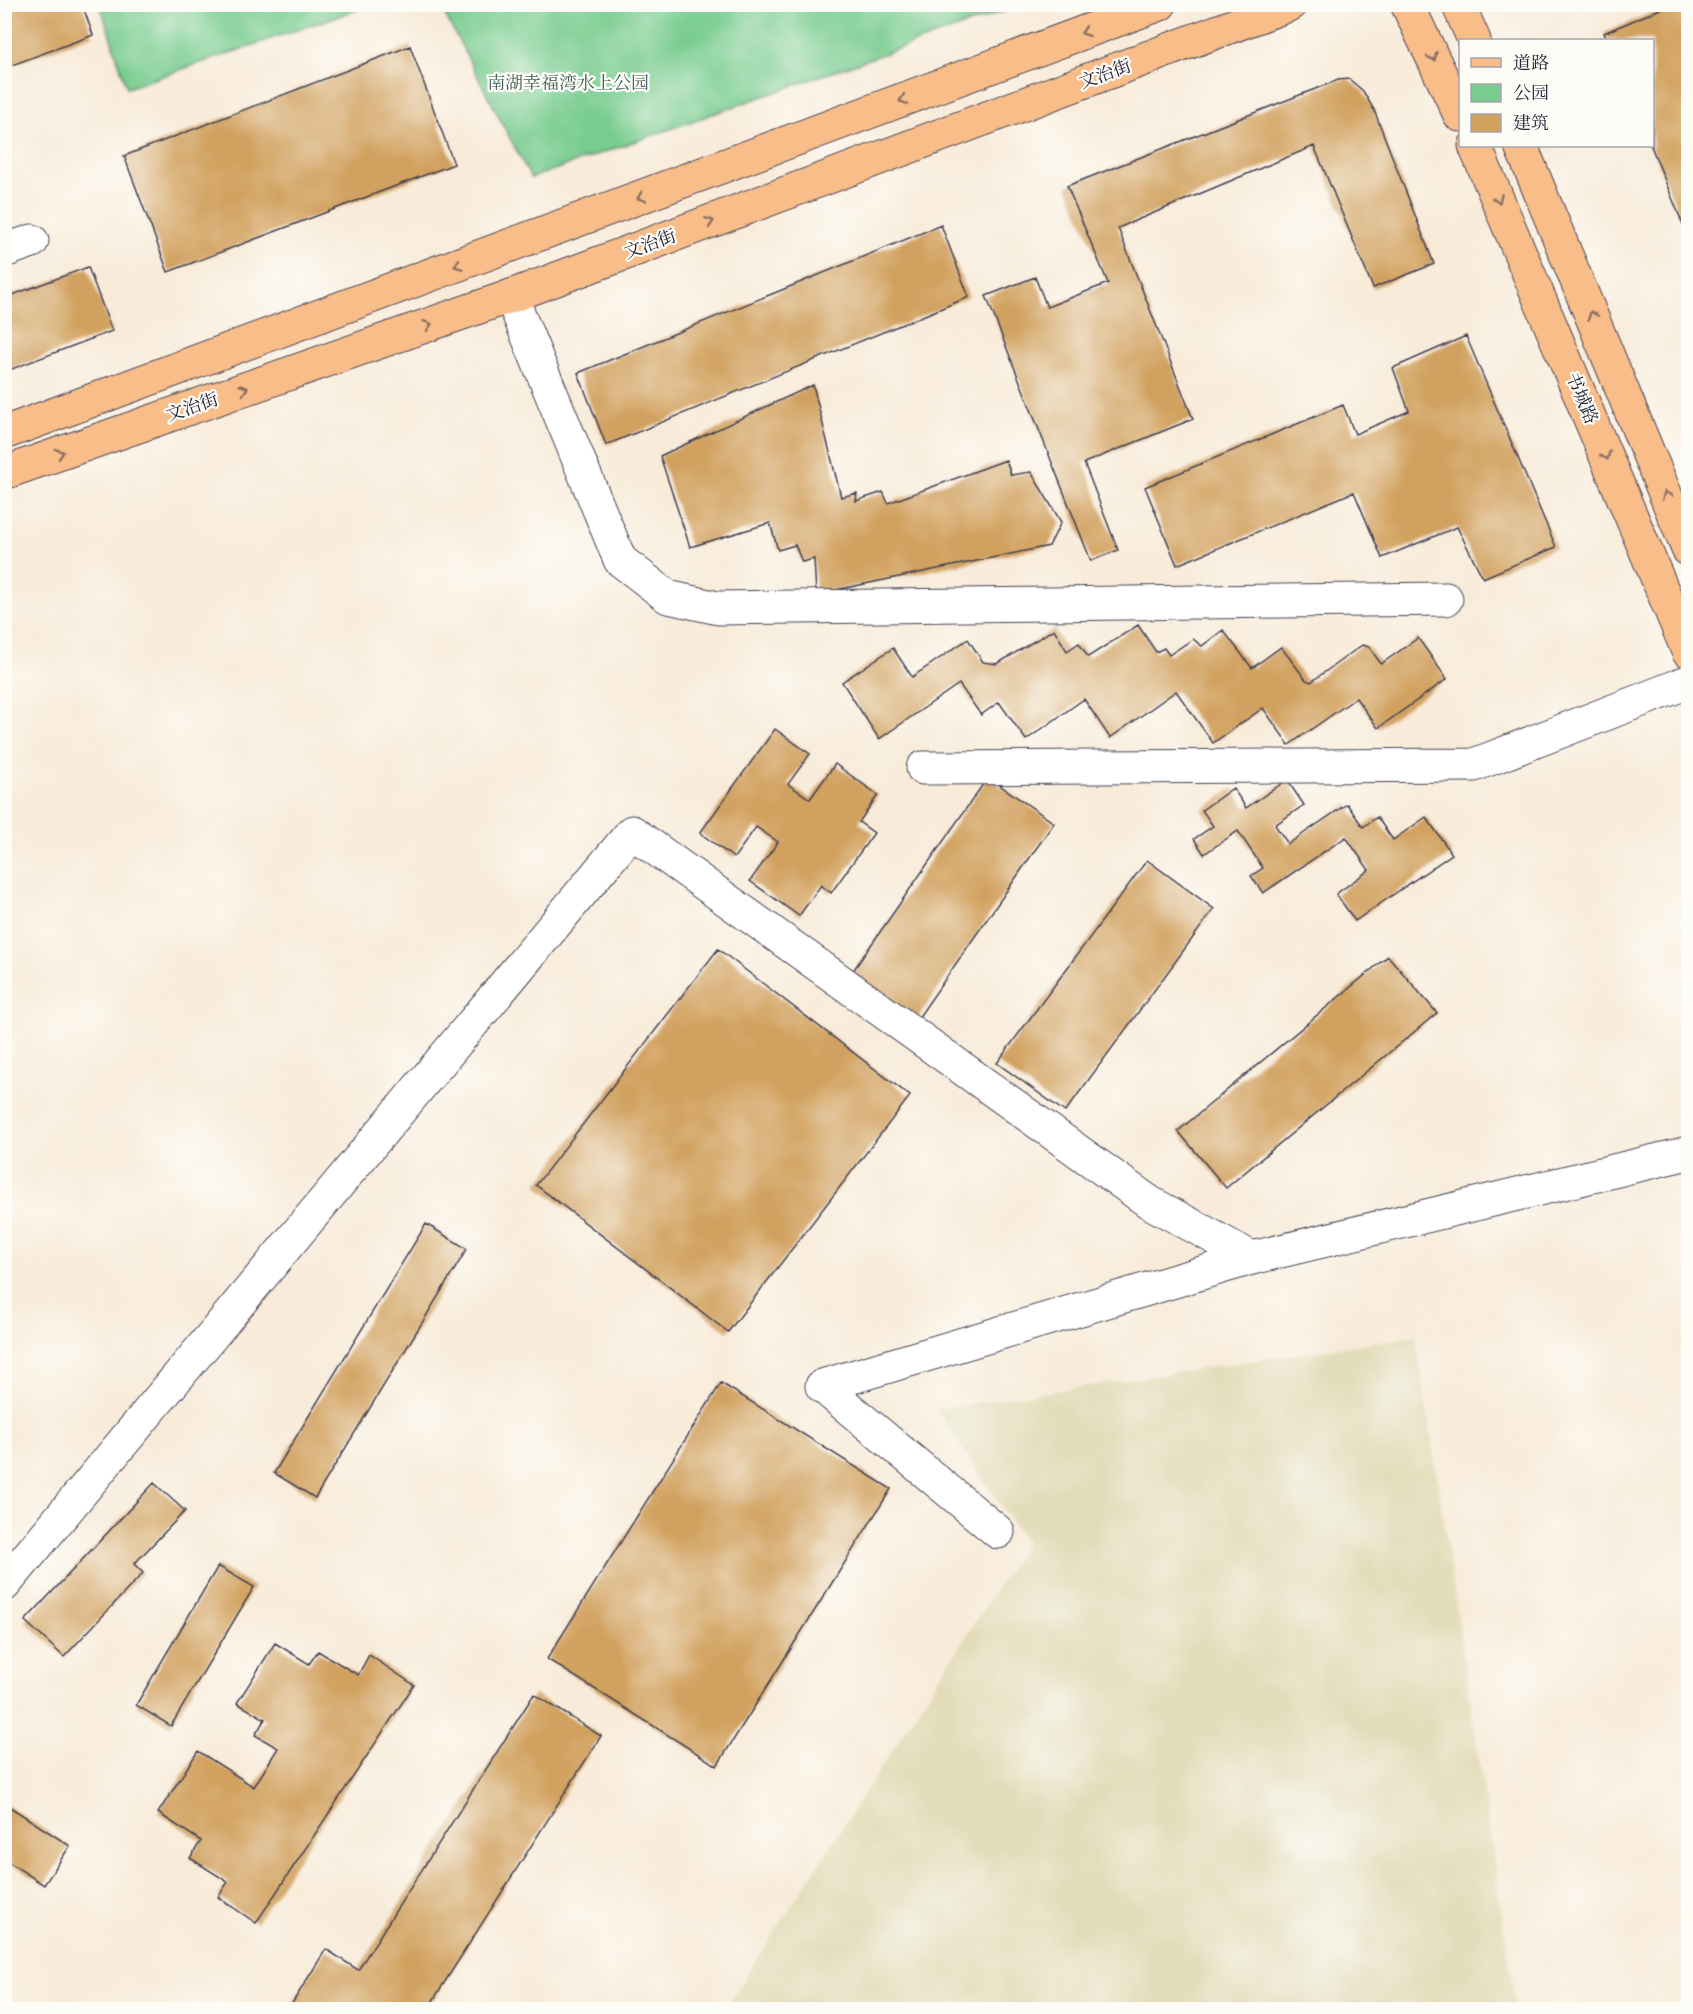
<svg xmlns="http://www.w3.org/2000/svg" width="1693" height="2014" font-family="Alegreya,'Noto Serif SC',serif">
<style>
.built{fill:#e3dcba}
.green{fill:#78cc8f;stroke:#4d7765;stroke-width:1.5}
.building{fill:#d1a15e}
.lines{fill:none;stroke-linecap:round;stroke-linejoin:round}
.minor-casing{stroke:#424053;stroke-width:35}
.major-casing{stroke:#424053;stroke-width:35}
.minor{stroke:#fff;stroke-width:33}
.major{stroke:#f8bd89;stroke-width:33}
.oneway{stroke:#8d7062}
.labels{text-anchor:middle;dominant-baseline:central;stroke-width:4.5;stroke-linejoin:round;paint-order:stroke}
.street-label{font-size:18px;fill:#22223b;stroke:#fdfcf7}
.park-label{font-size:18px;fill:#405e58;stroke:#fdfcf7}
</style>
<rect width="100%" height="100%" fill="#fdfcf7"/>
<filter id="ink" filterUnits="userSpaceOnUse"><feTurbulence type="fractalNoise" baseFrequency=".0167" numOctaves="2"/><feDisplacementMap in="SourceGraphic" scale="12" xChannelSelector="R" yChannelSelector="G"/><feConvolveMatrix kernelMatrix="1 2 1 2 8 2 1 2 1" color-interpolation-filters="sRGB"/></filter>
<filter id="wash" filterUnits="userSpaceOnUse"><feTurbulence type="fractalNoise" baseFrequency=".008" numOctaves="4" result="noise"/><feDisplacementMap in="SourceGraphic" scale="24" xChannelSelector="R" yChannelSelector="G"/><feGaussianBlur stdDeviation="1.35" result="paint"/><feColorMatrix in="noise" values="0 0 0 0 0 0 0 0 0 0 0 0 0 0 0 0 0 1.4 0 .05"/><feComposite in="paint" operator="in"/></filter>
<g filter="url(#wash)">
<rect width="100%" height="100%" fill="#f8ebd9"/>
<path class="built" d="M1416 1336 1516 2009H725L1026 1543 936 1409Z"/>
<path class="green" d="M100 4H371V5L127 88Z
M440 5H1022L531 178Z"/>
<g id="blocks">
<path class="building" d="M4 4H82L93 35 4 68Z
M1672 4H1688V237L1651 146H1652V40H1607L1604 33Z
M410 46 454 164 168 272 124 156Z
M1349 79 1363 91 1374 110 1434 264 1373 288 1314 146 1118 228 1193 419 1084 463 1118 550 1091 561 986 296 1035 277 1047 307 1108 283 1067 186 1338 80Z
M941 225 969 297 606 445 578 373Z
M88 267 112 331 4 372V298Z
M1466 336 1556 547 1483 578 1457 527 1382 558 1354 492 1177 565 1145 487 1343 405 1355 434 1409 411 1393 368Z
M813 385 841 497 857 493 856 501 883 492 888 503 1006 460 1011 475 1031 472 1061 522 1049 546 816 594 814 559 802 562 795 545 778 550 770 523 690 547 660 456Z
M1138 625 1156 652 1164 648 1169 655 1193 639 1202 646 1223 630 1252 668 1281 647 1306 680 1311 682 1362 645 1369 647 1381 664 1418 638 1447 679 1378 728 1356 698 1289 745 1263 708 1213 743 1176 691 1110 738 1084 699 1026 740 999 702 981 715 959 684 879 739 842 682 893 648 912 677 968 639 983 662 997 664 1054 629 1067 651 1079 643 1088 657Z
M775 729 810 754 788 784 810 799 835 764 878 795 859 822 874 833 831 893 821 885 799 916 750 881 778 842 756 827 734 858 700 833Z
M988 777 1054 823 916 1021 850 975Z
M1287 780 1304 805 1275 825 1288 844 1347 804 1363 827 1377 817 1393 840 1426 817 1452 854 1355 921 1336 894 1369 870 1346 837 1263 893 1251 876 1263 868 1238 831 1204 854 1194 839 1213 826 1202 810 1233 788 1246 808Z
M1147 860 1214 909 1065 1112 997 1063Z
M718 949 910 1096 728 1332 536 1185Z
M1388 956 1437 1013 1226 1188 1178 1131Z
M426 1224 467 1249 315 1498 274 1473Z
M721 1383 891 1489 717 1766 547 1659Z
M154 1483 185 1511 134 1564 143 1573 64 1657 25 1621Z
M218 1566 254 1587 171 1726 136 1705Z
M275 1643 309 1664 318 1651 358 1675 369 1655 414 1685 256 1923 218 1897 228 1882 190 1858 201 1841 158 1813 198 1751 254 1787 278 1748 255 1735 265 1719 237 1703Z
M534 1694 601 1736 427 2010H288L326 1949 358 1970Z
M4 1803 70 1846 44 1885 4 1859Z"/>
</g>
</g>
<g filter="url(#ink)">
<use href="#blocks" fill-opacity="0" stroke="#424053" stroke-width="1.5"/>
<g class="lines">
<g class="minor-casing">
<path id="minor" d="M4 251 32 241
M511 296 620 560 668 597 718 608 1446 599
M923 768 1474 765 1688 682
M998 1532 822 1386 1252 1258 1688 1153
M4 1585 632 832 1149 1202 1252 1258"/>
</g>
<g class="major-casing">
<path id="major" d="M1407 4 1460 115
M1458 4 1474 40
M1475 146 1688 651
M1521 146 1688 549
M4 433 1160 4
M4 473 511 296 1291 4"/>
</g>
<use href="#minor" class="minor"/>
<use href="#major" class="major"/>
</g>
<defs><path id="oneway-chevron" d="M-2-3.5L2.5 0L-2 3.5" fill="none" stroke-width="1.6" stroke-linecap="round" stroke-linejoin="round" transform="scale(1.5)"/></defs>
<g class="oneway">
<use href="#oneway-chevron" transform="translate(1085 32) rotate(160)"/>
<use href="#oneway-chevron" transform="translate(1433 57) rotate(64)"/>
<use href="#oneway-chevron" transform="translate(903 100) rotate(160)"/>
<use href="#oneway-chevron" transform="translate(641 197) rotate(160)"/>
<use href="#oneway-chevron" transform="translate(1498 199) rotate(67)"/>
<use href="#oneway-chevron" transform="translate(710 222) rotate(-20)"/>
<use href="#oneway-chevron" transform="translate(458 265) rotate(160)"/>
<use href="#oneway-chevron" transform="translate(1592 315) rotate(-112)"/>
<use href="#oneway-chevron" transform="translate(428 325) rotate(-19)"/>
<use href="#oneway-chevron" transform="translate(244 389) rotate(-19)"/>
<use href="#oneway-chevron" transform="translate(60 453) rotate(-19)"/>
<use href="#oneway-chevron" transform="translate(1606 456) rotate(67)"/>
<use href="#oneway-chevron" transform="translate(1666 495) rotate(-112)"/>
</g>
</g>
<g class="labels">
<g class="street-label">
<text transform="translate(1105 74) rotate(-20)">文治街</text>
<text transform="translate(650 244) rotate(-20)">文治街</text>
<text transform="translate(1582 398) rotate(67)">书城路</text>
<text transform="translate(192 407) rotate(-19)">文治街</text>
</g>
<g class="park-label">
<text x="568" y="83">南湖幸福湾水上公园</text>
</g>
</g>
<rect width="1693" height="2014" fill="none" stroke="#fdfcf7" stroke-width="24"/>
<rect x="1459" y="39" width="195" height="108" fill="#fdfcf7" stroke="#a5a5ac" stroke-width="1.5"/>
<rect x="1471" y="58" width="30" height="9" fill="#f8bd89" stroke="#a5a5ac" stroke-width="1.5"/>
<text x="1513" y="69" font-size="18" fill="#22223b">道路</text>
<rect x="1471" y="84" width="30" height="18" fill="#78cc8f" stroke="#a5a5ac" stroke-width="1.5"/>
<text x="1513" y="99" font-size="18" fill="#22223b">公园</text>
<rect x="1471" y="114" width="30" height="18" fill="#d1a15e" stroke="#a5a5ac" stroke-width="1.5"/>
<text x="1513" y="129" font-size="18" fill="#22223b">建筑</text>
</svg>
